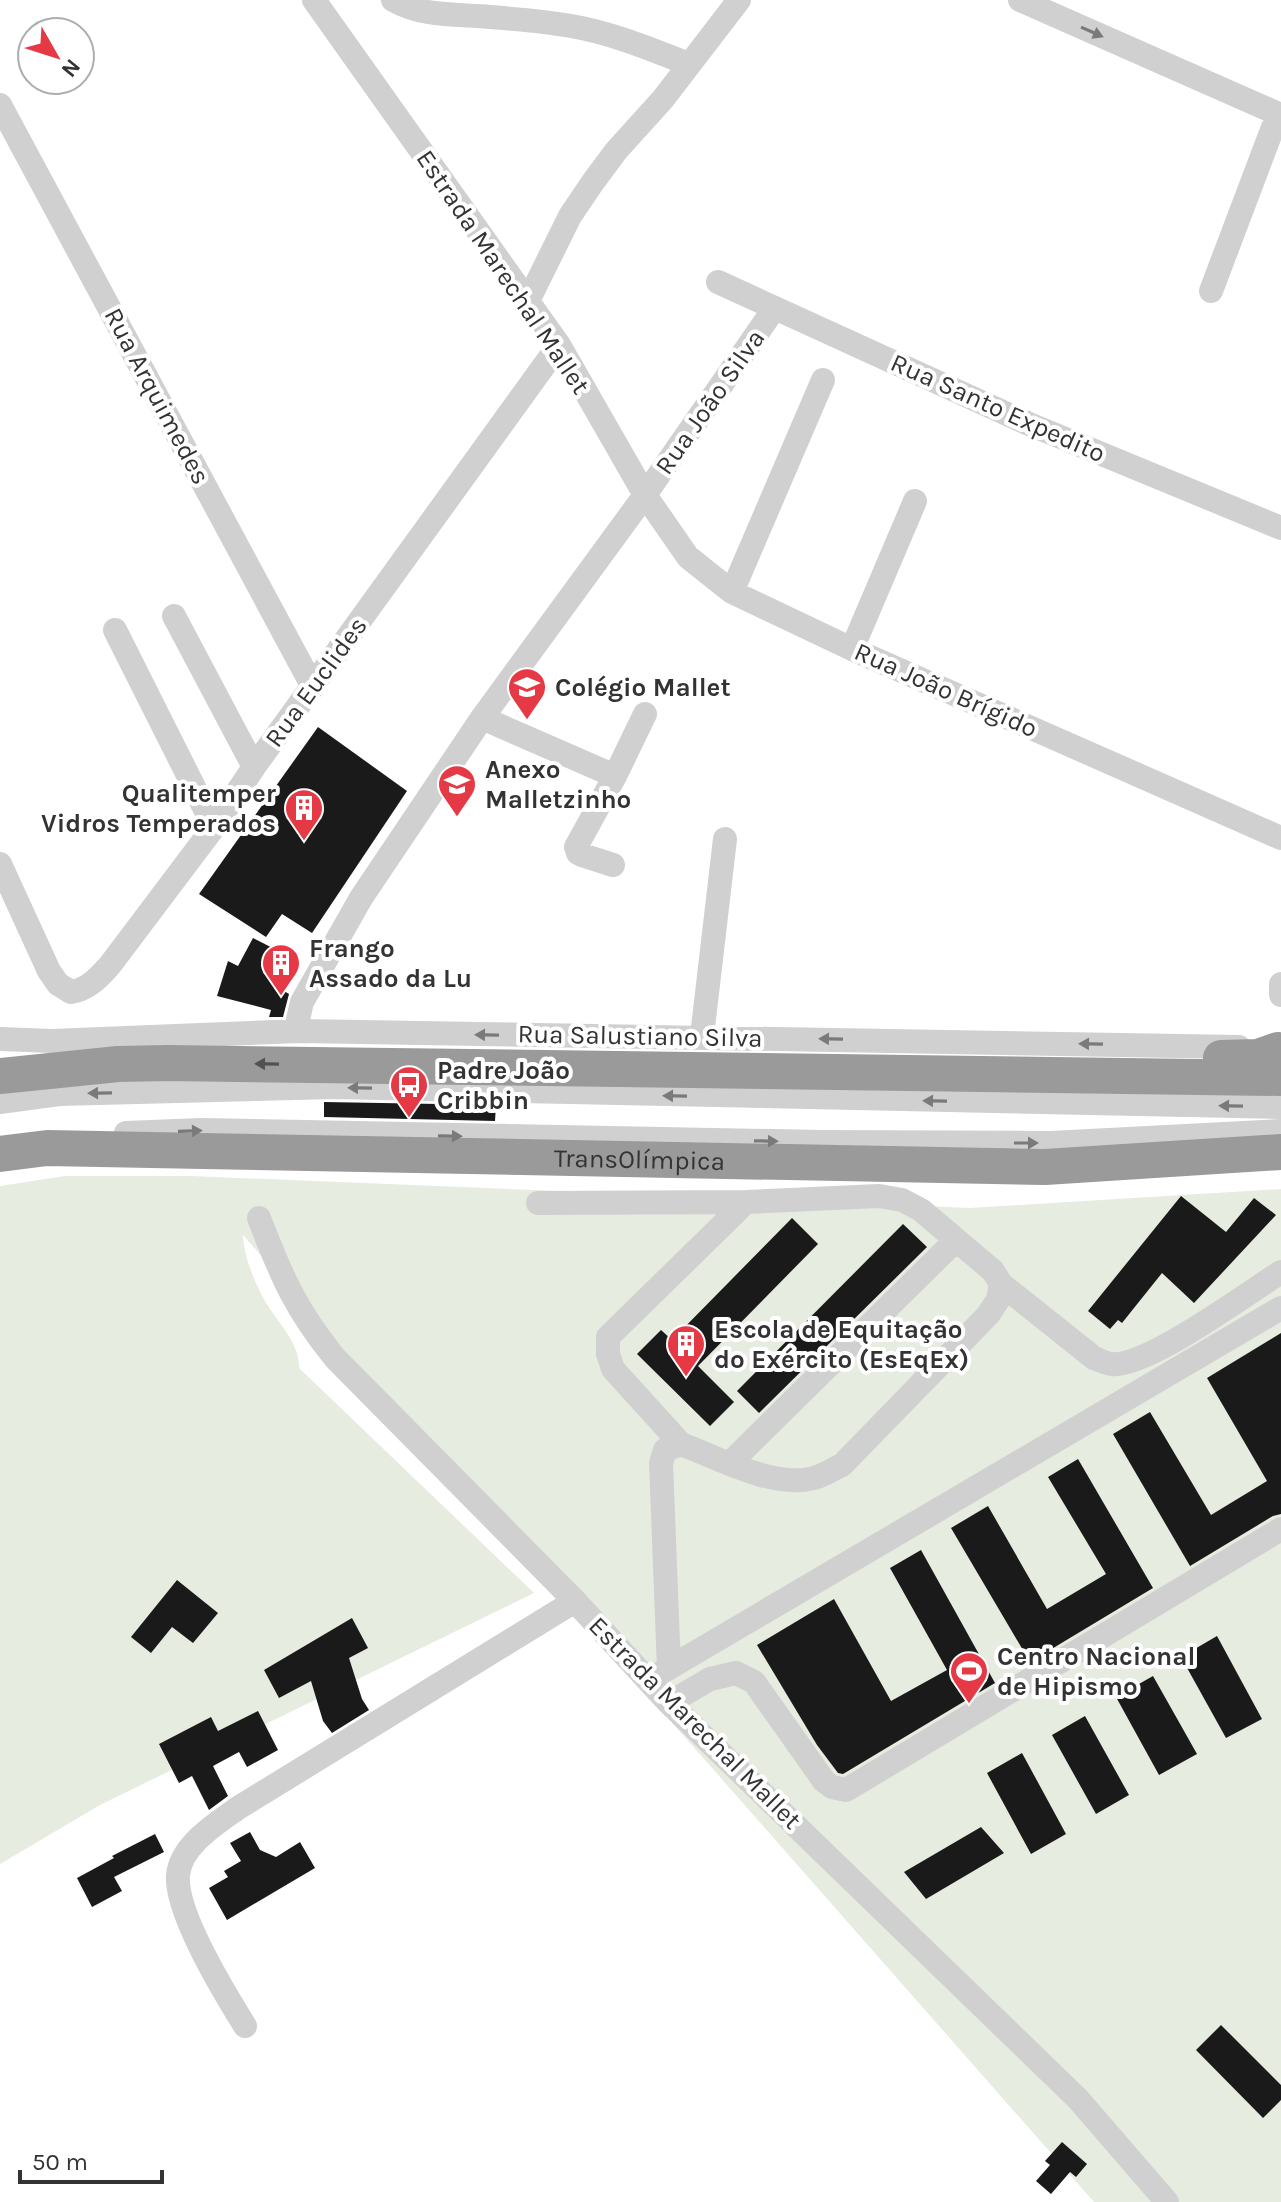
<svg xmlns="http://www.w3.org/2000/svg" width="1281" height="2202" font-family="Karla,sans-serif">
<style>
.green{fill:#e6ecdf}
.building{fill:#1a1a1a}
.lines{fill:none;stroke-linecap:round;stroke-linejoin:round}
.minor{stroke:#d0d0d0;stroke-width:24}
.highway{stroke:#9a9a9a;stroke-width:36}
.oneway{fill:#7a7a7a}
.oneway2{fill:#525252}
.labels{text-anchor:middle;dominant-baseline:central;stroke-width:8;stroke-linejoin:round;paint-order:stroke}
.street-label{font-size:26px;fill:#333;stroke:#fff}
.poi-label{font-size:26px;font-weight:bold;fill:#333;stroke:#fff;text-anchor:start}
</style>
<rect width="100%" height="100%" fill="#fff"/>
<path class="green" d="M65 1176H191L970 1208 1281 1189V2202H1094L243 1235C243 1254 255 1284 265 1301 277 1322 300 1343 299 1368L534 1593 100 1805 0 1864V1186Z"/>
<path class="building" d="M318 727 407 791 312 933 282 914 266 937 199 894Z
M253 938 298 961 284 991 289 994 283 1017H269L271 1010 217 996 228 961 238 966Z
M324 1102 496 1105 495 1121 324 1117Z
M1181 1196 1226 1232 1254 1198 1276 1215 1194 1303 1162 1273 1122 1323 1118 1320 1110 1329 1088 1311Z
M792 1218 818 1244 698 1366 734 1402 710 1426 637 1354 661 1330 672 1340Z
M903 1224 927 1247 759 1413 737 1391Z
M1281 1333V1514L1273 1516 1190 1566 1113 1434 1150 1412 1211 1515 1267 1481 1207 1378Z
M1078 1459 1153 1588 1030 1662 951 1528 988 1506 1047 1609 1106 1574 1048 1477Z
M921 1550 995 1683 843 1774 838 1773 817 1745 757 1645 834 1599 891 1701 947 1670 890 1568Z
M177 1580 218 1613 193 1643 172 1627 151 1653 131 1637Z
M352 1618 368 1648 349 1658 362 1699 369 1710 332 1733 323 1721 311 1681 279 1698 264 1670Z
M1217 1636 1262 1719 1226 1738 1181 1657Z
M1153 1676 1197 1754 1159 1775 1116 1697Z
M258 1711 278 1750 247 1767 239 1752 213 1766 228 1796 209 1810 192 1776 179 1783 159 1744 211 1717 218 1731Z
M1085 1716 1129 1795 1096 1814 1052 1735Z
M1022 1753 1066 1834 1031 1854 987 1773Z
M981 1827 1004 1853 926 1899 904 1872Z
M250 1832 260 1850 276 1857 300 1842 315 1868 227 1920 209 1888 228 1877 224 1871 241 1861 230 1843Z
M155 1834 164 1852 114 1877 122 1891 92 1907 77 1878 114 1858 112 1856Z
M1221 2025 1281 2085V2100L1263 2118 1196 2050Z
M1062 2142 1087 2164 1076 2177 1070 2172 1051 2194 1036 2181 1050 2165 1045 2161Z"/>
<g class="lines">
<path class="minor" d="M314 0 559 345 645 495 688 557 732 592 852 649 1281 838
M393 0C422 17 458 14 490 17 517 19 544 21 571 26 612 33 650 49 689 64
M1020 0 1281 115
M0 105 313 687
M718 282 1029 424 1281 528
M1211 291 1278 114
M528 301 570 216 593 182 616 151 663 99 739 0
M732 592 823 380
M174 616 254 767
M115 630 214 827
M852 649 915 501
M482 718 615 776 645 714
M0 864 49 971 58 984 71 992C89 989 99 977 110 965L214 827 254 767 559 345
M613 865 582 855 578 853 576 847 615 776
M1281 984V995
M300 1031 297 1024 302 1002 361 898 482 718 645 495 774 309
M702 1036 725 839
M0 1039 52 1041 300 1031 1239 1047
M0 1102 59 1094 335 1087 1281 1107
M126 1133 201 1130 822 1142 1051 1143 1281 1131
M538 1203 746 1202 879 1196 902 1200 921 1210 993 1271 1001 1284 998 1300 988 1315 842 1465C833 1469 823 1476 814 1478 774 1489 718 1458 681 1444L665 1450 661 1463 669 1668
M259 1218C281 1275 295 1309 335 1358L575 1601 669 1703 1078 2099 1167 2202
M1001 1284 1094 1358C1100 1360 1107 1364 1112 1364 1146 1368 1249 1292 1281 1272
M681 1444 613 1369 608 1354V1337L746 1202
M730 1463 956 1240
M657 1675 1281 1308
M669 1703 710 1679 736 1673 754 1682 824 1781 832 1787 846 1790 1281 1529
M245 2026C225 1994 175 1912 178 1875 181 1845 216 1824 238 1808L575 1601"/>
<g class="highway">
<path d="M1221 1058 1258 1057 1278 1050"/>
<path d="M0 1076 118 1064 168 1063 1281 1078"/>
<path id="s1" d="M0 1154 47 1148 1045 1167 1281 1152"/>
</g>
</g>
<defs><path id="oneway-solid" d="M-6-.8H1V-3.2L6.5 0L1 3.2V.8H-6Z" transform="scale(2)"/></defs>
<g class="oneway">
<use href="#oneway-solid" transform="translate(1092 32) rotate(24)"/>
<use href="#oneway-solid" transform="translate(487 1035) rotate(-179)"/>
<use href="#oneway-solid" transform="translate(831 1039) rotate(-179)"/>
<use href="#oneway-solid" transform="translate(1091 1044) rotate(-179)"/>
<use href="#oneway-solid" transform="translate(360 1088) rotate(-179)"/>
<use href="#oneway-solid" transform="translate(100 1093) rotate(179)"/>
<use href="#oneway-solid" transform="translate(675 1096) rotate(-179)"/>
<use href="#oneway-solid" transform="translate(935 1101) rotate(-179)"/>
<use href="#oneway-solid" transform="translate(1231 1106) rotate(-179)"/>
<use href="#oneway-solid" transform="translate(190 1131) rotate(-2)"/>
<use href="#oneway-solid" transform="translate(450 1136) rotate(1)"/>
<use href="#oneway-solid" transform="translate(766 1141) rotate(1)"/>
<use href="#oneway-solid" transform="translate(1026 1143)"/>
</g>
<use class="oneway2" href="#oneway-solid" transform="translate(267 1064) rotate(-179)"/>
<defs>
<g id="school-pin" transform="scale(2)"><path d="M0 17L-7.5 6A9.5 9.5 0 1 1 7.5 6Z" fill="#e63946" stroke="#fff"/><path d="M0-5L7-2L0 1L-7-2ZM-4 1L0 2.5L4 1V4Q0 6-4 4Z" fill="#fff"/></g>
<g id="building-pin" transform="scale(2)"><path d="M0 17L-7.5 6A9.5 9.5 0 1 1 7.5 6Z" fill="#e63946" stroke="#fff"/><path d="M-4-6H4V6H1V3H-1V6H-4ZM-2.5-4.3h1.7v1.8h-1.7ZM.8-4.3h1.7v1.8H.8ZM-2.5-1h1.7V.8h-1.7ZM.8-1h1.7V.8H.8Z" fill="#fff"/></g>
<g id="bus-pin" transform="scale(2)"><path d="M0 17L-7.5 6A9.5 9.5 0 1 1 7.5 6Z" fill="#e63946" stroke="#fff"/><path d="M-5-6H5V4H4V6H2V4H-2V6H-4V4H-5ZM-3.5-4V0h7V-4ZM-3.5 1.2v1.5H-2V1.2ZM2 1.2v1.5H3.5V1.2Z" fill="#fff"/></g>
<g id="stadium-pin" transform="scale(2)"><path d="M0 17L-7.5 6A9.5 9.5 0 1 1 7.5 6Z" fill="#e63946" stroke="#fff"/><path d="M0-5a6.5 5 0 1 0 0 10a6.5 5 0 1 0 0-10ZM-3.5-1.8h7v3.6h-7Z" fill="#fff"/></g>
</defs>
<g fill-rule="evenodd">
<use href="#school-pin" x="527" y="687"/>
<use href="#school-pin" x="457" y="784"/>
<use href="#building-pin" x="304" y="808"/>
<use href="#building-pin" x="281" y="963"/>
<use href="#bus-pin" x="409" y="1085"/>
<use href="#building-pin" x="686" y="1344"/>
<use href="#stadium-pin" x="969" y="1671"/>
</g>
<g class="labels">
<g class="street-label">
<text transform="translate(503 272) rotate(56)">Estrada Marechal Mallet</text>
<text transform="translate(157 396) rotate(62)">Rua Arquimedes</text>
<text transform="translate(710 402) rotate(-55)">Rua João Silva</text>
<text transform="translate(998 408) rotate(24)">Rua Santo Expedito</text>
<text transform="translate(316 682) rotate(-54)">Rua Euclides</text>
<text transform="translate(946 690) rotate(24)">Rua João Brígido</text>
<text transform="translate(640 1036) rotate(1)">Rua Salustiano Silva</text>
<text stroke="none"><textPath href="#s1" startOffset="640">TransOlímpica</textPath></text>
<text transform="translate(695 1723) rotate(45)">Estrada Marechal Mallet</text>
</g>
<g class="poi-label">
<text x="555" y="687">Colégio Mallet</text>
<text x="485" y="769">Anexo<tspan x="485" dy="30">Malletzinho</tspan></text>
<text x="276" y="793" text-anchor="end">Qualitemper<tspan x="276" dy="30">Vidros Temperados</tspan></text>
<text x="309" y="948">Frango<tspan x="309" dy="30">Assado da Lu</tspan></text>
<text x="437" y="1070">Padre João<tspan x="437" dy="30">Cribbin</tspan></text>
<text x="714" y="1329">Escola de Equitação<tspan x="714" dy="30">do Exército (EsEqEx)</tspan></text>
<text x="997" y="1656">Centro Nacional<tspan x="997" dy="30">de Hipismo</tspan></text>
</g>
</g>
<g transform="translate(56 56) rotate(129)"><circle r="38" fill="#ffffff" stroke="#adadad" stroke-width="2"/>
<path d="M0-6L14 30L0 20L-14 30Z" fill="#e63946"/>
<text y="-12" font-size="22" font-weight="bold" text-anchor="middle" fill="#333333">N</text>
</g>
<path d="M20 2170v12h142v-12" fill="none" stroke="#333333" stroke-width="4"/>
<text x="32" y="2170" font-size="24" fill="#333333" stroke="#ffffff" stroke-width="6" paint-order="stroke">50 m</text>
</svg>
